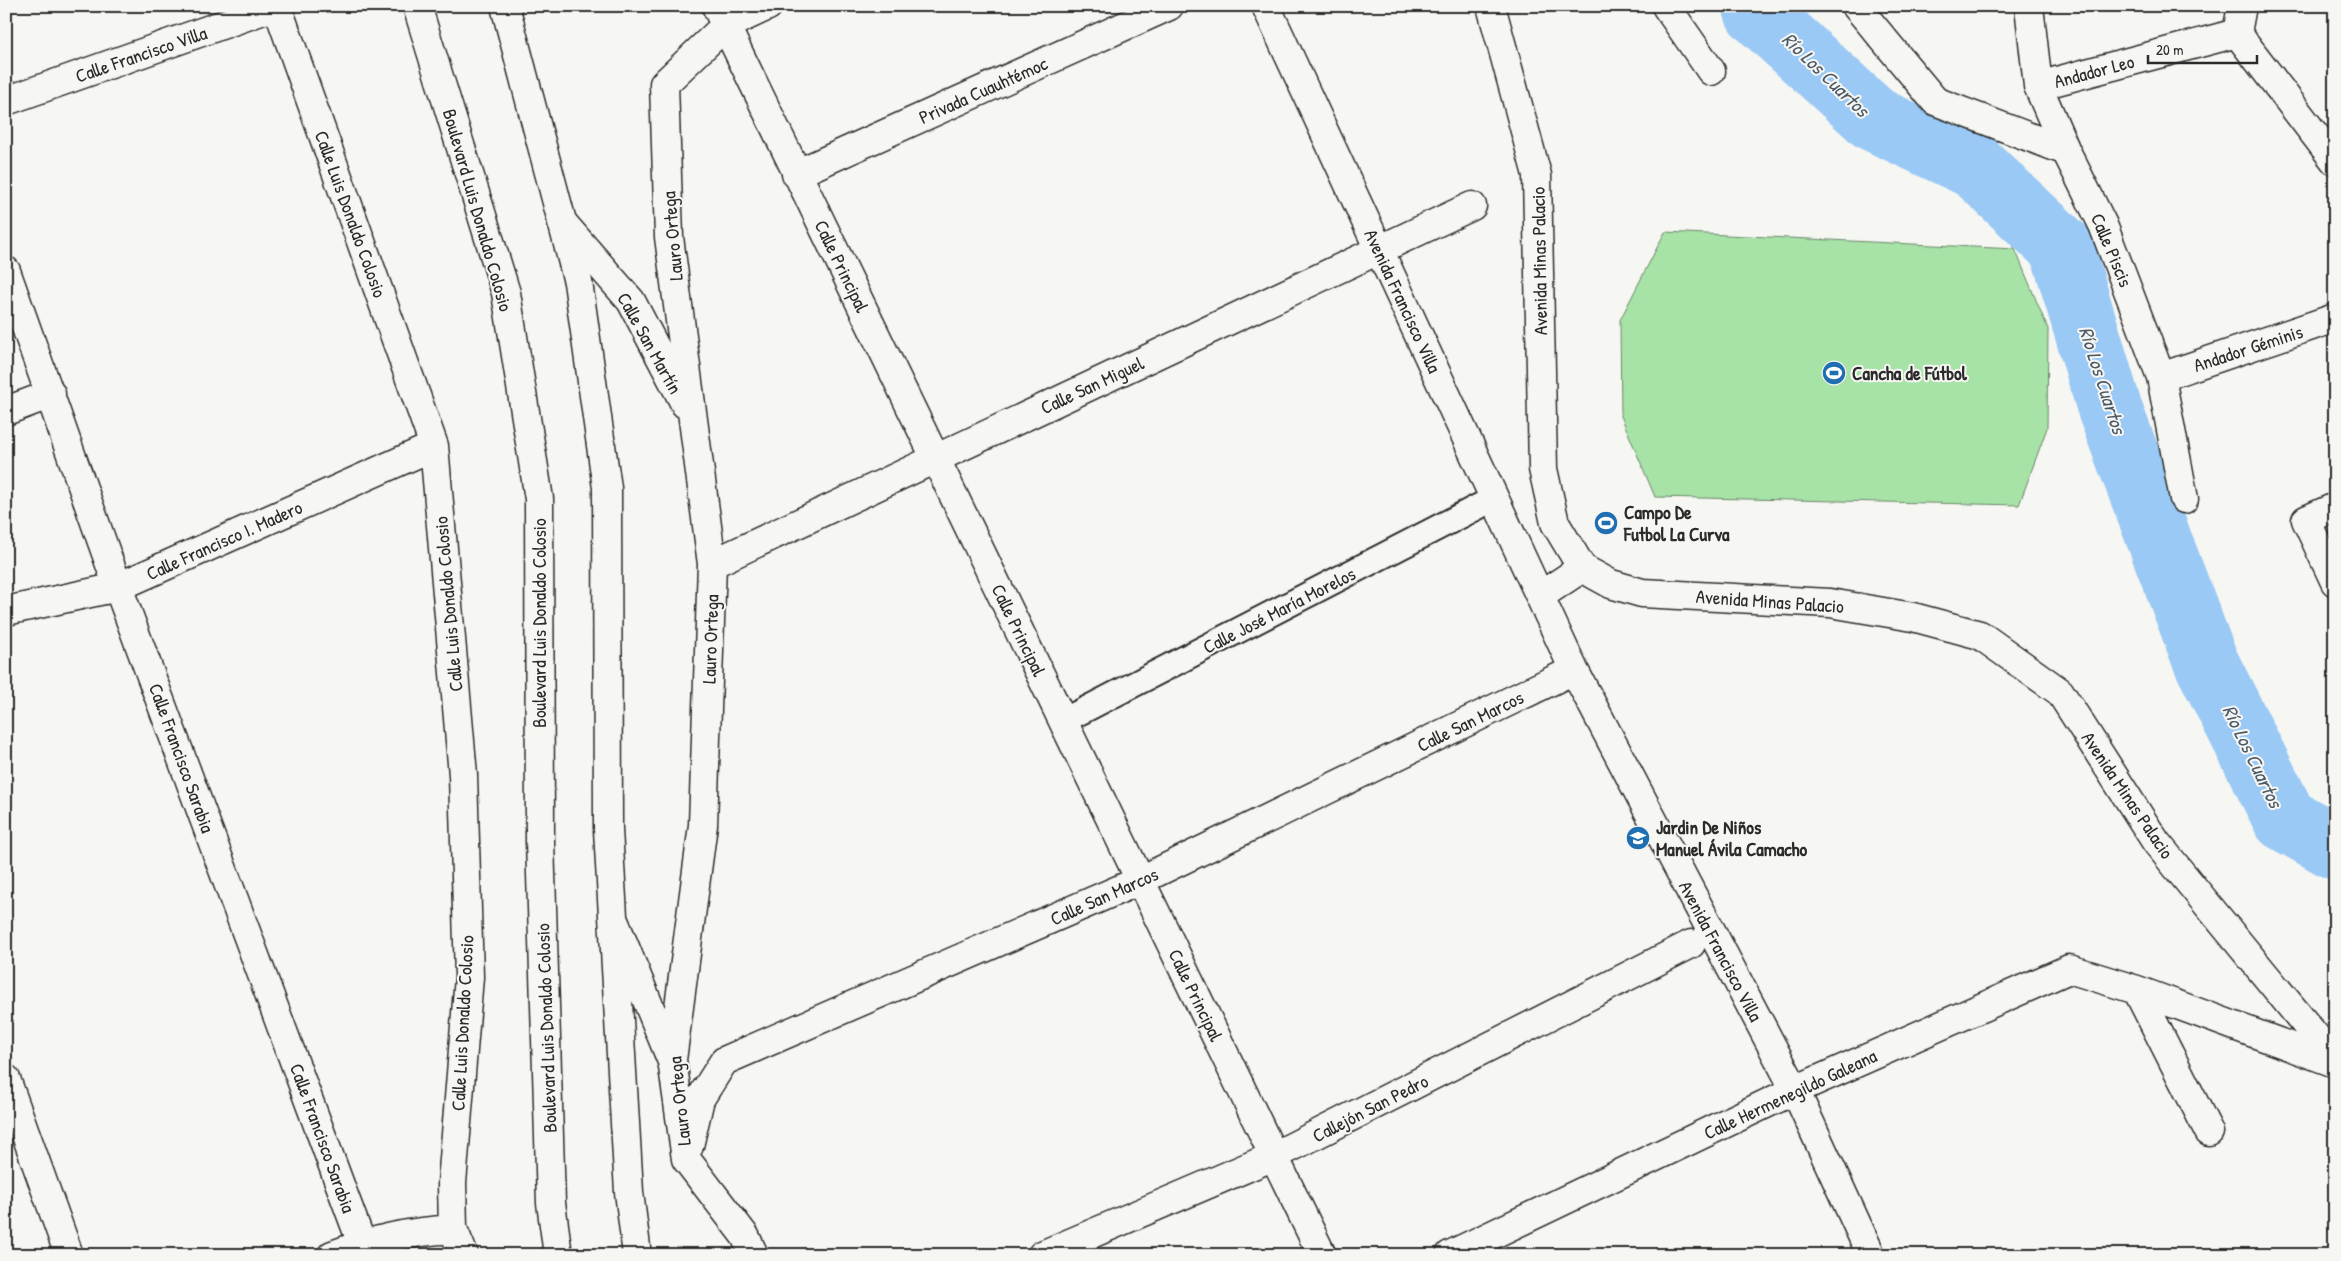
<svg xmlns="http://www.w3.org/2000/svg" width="2341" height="1261" font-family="'Patrick Hand',sans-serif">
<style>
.green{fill:#a7e2a7;stroke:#698669}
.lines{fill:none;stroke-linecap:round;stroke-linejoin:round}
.river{stroke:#9ac9f5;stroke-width:65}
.pedestrian-casing{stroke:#2b2b2b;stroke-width:28}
.minor-casing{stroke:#2b2b2b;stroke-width:31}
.secondary-casing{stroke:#2b2b2b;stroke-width:31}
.trunk-casing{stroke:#2b2b2b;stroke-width:31}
.pedestrian{stroke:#f6f6f2;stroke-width:24}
.minor{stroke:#f6f6f2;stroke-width:28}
.secondary{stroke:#f6f6f2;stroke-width:28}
.trunk{stroke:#f6f6f2;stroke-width:28}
.labels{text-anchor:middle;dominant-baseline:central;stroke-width:4;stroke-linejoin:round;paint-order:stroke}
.street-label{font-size:19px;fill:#2b2b2b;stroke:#f6f6f2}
.poi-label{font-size:19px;font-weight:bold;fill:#2b2b2b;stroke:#f6f6f2;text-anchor:start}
.water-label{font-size:20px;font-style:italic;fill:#4c5a68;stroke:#f6f6f2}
</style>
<rect width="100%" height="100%" fill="#f6f6f2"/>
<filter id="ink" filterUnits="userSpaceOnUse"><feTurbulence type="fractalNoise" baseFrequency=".02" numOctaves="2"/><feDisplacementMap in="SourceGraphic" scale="10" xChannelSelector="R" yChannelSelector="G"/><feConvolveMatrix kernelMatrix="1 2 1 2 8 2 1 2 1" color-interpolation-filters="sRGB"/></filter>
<g filter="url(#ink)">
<path class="green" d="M1665 232 2015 249 2048 329 2047 428 2019 505 1655 497 1621 416 1620 320Z"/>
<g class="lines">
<path class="river" d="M1755 6 1757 12 1874 119 1976 167 2062 248 2110 410 2205 660 2285 819 2335 847"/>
<g class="pedestrian-casing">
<path id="pedestrian" d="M1063 721 1495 498"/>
</g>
<g class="minor-casing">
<path id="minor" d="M277 6 434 446 463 775 469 977 452 1183 453 1229
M716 6 1322 1255
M1266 6 1574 670 1795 1090 1871 1255
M1666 6 1711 71
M1856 6 1935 101 2066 151
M2029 6 2038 86 2066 151 2103 225 2161 377 2184 499
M2242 6 2237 33 2335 161
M2038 86 2237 33
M6 101 275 6
M796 174 1169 6
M562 222 631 301 685 404
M6 271 118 587 362 1244
M2161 377 2335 318
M6 411 51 394
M2335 507 2306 520 2335 582
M712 564 1472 206
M1540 596 1582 568
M6 611 118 587 434 446
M615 923 671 1059
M2137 990 2209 1132
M6 1079 69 1255
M689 1146 700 1099 724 1061 1141 880 1574 670
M332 1255C375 1239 408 1232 453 1229L464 1255
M754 1255 745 1236 686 1159 672 1060 703 825 712 564 669 237 664 84 725 26 768 6
M1042 1255 1274 1156 1691 944
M1450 1255 1795 1090 2069 969 2137 990 2335 1063"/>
</g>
<g class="secondary-casing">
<path id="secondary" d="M1491 6 1537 175 1543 469 1555 523 1582 568 1611 584 1642 593 1830 603 1913 617 1980 635 2060 692 2156 842 2335 1060"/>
</g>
<g class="trunk-casing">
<path id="trunk" d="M417 6 506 293 539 499 540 841 551 1203 558 1255
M505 6 578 282 607 488 608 830 629 1192 637 1255"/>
</g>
<use href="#pedestrian" class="pedestrian"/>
<use href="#minor" class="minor"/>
<use href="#secondary" class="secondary"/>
<use href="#trunk" class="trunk"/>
</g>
</g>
<defs>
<g id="stadium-disc" transform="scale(1.25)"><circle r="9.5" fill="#1f6fb2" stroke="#f6f6f2"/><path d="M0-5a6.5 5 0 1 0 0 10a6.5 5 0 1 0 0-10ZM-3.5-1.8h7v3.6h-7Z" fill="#fff"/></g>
<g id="school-disc" transform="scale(1.25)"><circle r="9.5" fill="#1f6fb2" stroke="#f6f6f2"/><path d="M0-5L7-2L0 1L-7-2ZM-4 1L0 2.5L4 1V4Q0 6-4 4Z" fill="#fff"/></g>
</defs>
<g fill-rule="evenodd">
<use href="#stadium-disc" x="1834" y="373"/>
<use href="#stadium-disc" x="1606" y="523"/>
<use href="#school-disc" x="1638" y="838"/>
</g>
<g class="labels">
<g class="street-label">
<text transform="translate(141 54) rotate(-19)">Calle Francisco Villa</text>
<text transform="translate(2094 71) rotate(-15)">Andador Leo</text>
<text transform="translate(983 90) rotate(-24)">Privada Cuauhtémoc</text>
<text transform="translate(478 210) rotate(74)">Boulevard Luis Donaldo Colosio</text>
<text transform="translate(351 214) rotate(70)">Calle Luis Donaldo Colosio</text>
<text transform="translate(672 236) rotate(-95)">Lauro Ortega</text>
<text transform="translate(2112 250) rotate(67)">Calle Piscis</text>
<text transform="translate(1539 261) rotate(-91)">Avenida Minas Palacio</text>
<text transform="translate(842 266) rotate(64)">Calle Principal</text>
<text transform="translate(1403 301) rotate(65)">Avenida Francisco Villa</text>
<text transform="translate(650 343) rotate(61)">Calle San Martín</text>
<text transform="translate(2248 348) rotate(-18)">Andador Géminis</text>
<text transform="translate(1092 385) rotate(-25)">Calle San Miguel</text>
<text transform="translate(224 540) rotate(-24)">Calle Francisco I. Madero</text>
<text transform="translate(1770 601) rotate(4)">Avenida Minas Palacio</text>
<text transform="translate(448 604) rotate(-95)">Calle Luis Donaldo Colosio</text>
<text transform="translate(1279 610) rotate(-27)">Calle José María Morelos</text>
<text transform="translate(539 623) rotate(-90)">Boulevard Luis Donaldo Colosio</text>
<text transform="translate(1019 630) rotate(64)">Calle Principal</text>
<text transform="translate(710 639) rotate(-88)">Lauro Ortega</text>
<text transform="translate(1470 721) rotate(-26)">Calle San Marcos</text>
<text transform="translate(182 758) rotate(70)">Calle Francisco Sarabia</text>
<text transform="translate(2128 795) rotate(56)">Avenida Minas Palacio</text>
<text transform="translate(1104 896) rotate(-24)">Calle San Marcos</text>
<text transform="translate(1721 951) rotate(62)">Avenida Francisco Villa</text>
<text transform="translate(1196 995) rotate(64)">Calle Principal</text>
<text transform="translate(462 1023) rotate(-87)">Calle Luis Donaldo Colosio</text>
<text transform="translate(546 1028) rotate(-92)">Boulevard Luis Donaldo Colosio</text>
<text transform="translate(1790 1094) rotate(-25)">Calle Hermenegildo Galeana</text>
<text transform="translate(679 1101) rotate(-96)">Lauro Ortega</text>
<text transform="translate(1370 1108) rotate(-27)">Callejón San Pedro</text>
<text transform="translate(323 1138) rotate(70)">Calle Francisco Sarabia</text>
</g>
<g class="poi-label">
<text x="1852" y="373">Cancha de Fútbol</text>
<text x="1624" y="512">Campo De<tspan x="1624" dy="22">Futbol La Curva</tspan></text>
<text x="1656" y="827">Jardin De Niños<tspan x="1656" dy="22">Manuel Ávila Camacho</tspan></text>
</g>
<g class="water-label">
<text transform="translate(1826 74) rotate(44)">Río Los Cuartos</text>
<text transform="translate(2103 380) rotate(72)">Río Los Cuartos</text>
<text transform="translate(2253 756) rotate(64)">Río Los Cuartos</text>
</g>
</g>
<rect width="2341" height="1261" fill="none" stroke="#f6f6f2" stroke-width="25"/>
<rect x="12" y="12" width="2316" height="1236" fill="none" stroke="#2b2b2b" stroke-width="2" filter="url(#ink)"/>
<path d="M2148 55v8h109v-8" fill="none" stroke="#2b2b2b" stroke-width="2.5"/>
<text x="2156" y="55" font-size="15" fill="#2b2b2b" stroke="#f6f6f2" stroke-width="4" paint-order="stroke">20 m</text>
</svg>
